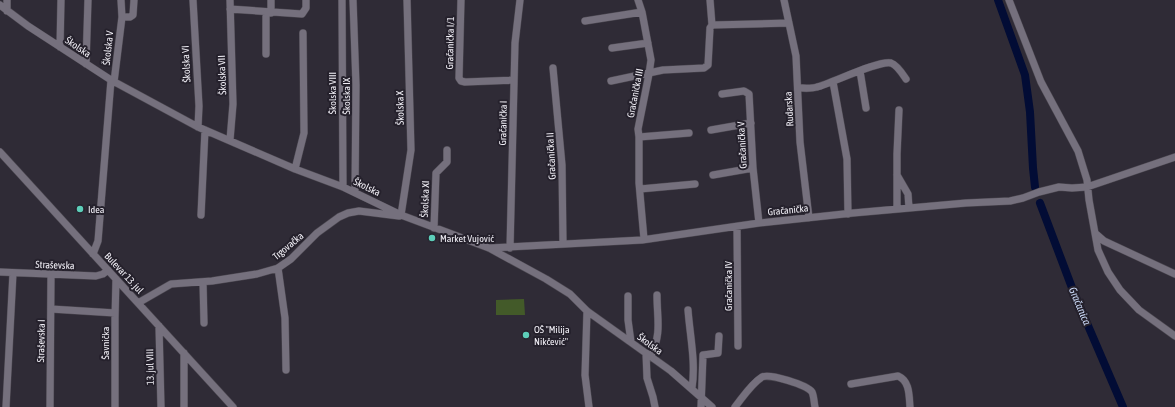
<svg xmlns="http://www.w3.org/2000/svg" width="1175" height="407" font-family="'Asap Condensed',sans-serif">
<style>
.green{fill:#435a29}
.lines{fill:none;stroke-linecap:round;stroke-linejoin:round}
.river{stroke:#020c35;stroke-width:8}
.minor-casing{stroke:#4c4851;stroke-width:8}
.minor{stroke:#75707d;stroke-width:7}
.poi-dot{fill:#5dceb9;stroke:#25212c;stroke-width:1.5}
.labels{text-anchor:middle;dominant-baseline:central;stroke-width:4;stroke-linejoin:round;paint-order:stroke}
.street-label{font-size:10px;fill:#f2f0f7;stroke:#25212c}
.poi-label{font-size:10px;fill:#f2f0f7;stroke:#25212c;text-anchor:start}
.water-label{font-size:11px;font-style:italic;fill:#cbdaf8;stroke:#25212c}
</style>
<rect width="100%" height="100%" fill="#2f2b36"/>
<path class="green" d="M524 299 525 315H496V300Z"/>
<g class="lines">
<path class="river" d="M998 0 1025 75 1030 112 1033 168 1035 187
M1040 203 1074 293 1123 407"/>
<g class="minor-casing">
<path id="minor" d="M7 0V11
M121 0 122 17
M193 0 199 106 198 127
M271 0V13
M342 0 343 187
M353 0 356 85 355 192
M461 0 459 78 461 81 465 82 514 80
M638 0 642 12 651 60 649 74 638 129 639 137V183L644 239
M710 0 712 25
M784 0 796 56 800 142 809 218
M1009 0 1041 82 1078 151 1087 180 1089 200 1098 250 1108 272 1120 290 1139 310 1175 336
M0 5 28 26 111 80 198 127 295 169 343 187 401 215 489 248 546 279 570 294 587 311 671 371 712 407
M230 9 302 14 306 8V0
M585 21 642 12
M60 47 61 0
M612 48 648 43
M266 54V12
M86 64 88 0
M553 68 562 165 563 244
M860 71 866 108
M611 81 663 70 704 68 708 65 710 28 712 25 789 23
M114 82 122 17H130L133 15 134 0
M833 82 847 159 848 214
M798 88C804 88 811 89 817 87 832 83 879 60 891 63 897 65 902 73 906 79
M722 94 744 91 749 94 753 168 759 223
M711 130 751 123
M639 137 689 133
M230 140 233 104 230 0
M0 152 233 407
M295 169 304 133 303 33
M713 175 753 168
M897 175 908 194 909 208
M640 189 695 184
M897 209V154L899 110
M201 215 205 130
M401 215 411 150 407 0
M737 227 738 346
M434 228 436 173 447 162V150
M1096 234 1104 241 1175 274
M489 248 642 240 759 223 853 213 966 203 1010 201 1023 198 1039 192 1059 187 1072 188 1087 187 1175 157
M510 248 515 43 520 0
M93 254 98 241 111 80
M278 268 285 318 286 370
M0 272 96 276 103 274 108 270
M203 282 204 323
M628 296V320L631 342
M138 303 171 284 212 281 257 274 278 268 291 259 317 233 339 217 348 213 359 211 399 216
M51 309 115 313
M688 310C690 336 696 363 692 388
M587 311 585 375 589 407
M159 326 161 407
M184 353V407
M646 353 647 378 653 397 655 407
M651 356C662 332 657 320 657 295
M851 384 898 376C910 381 909 396 910 407
M6 407 13 273
M50 407 51 275
M115 407V318L116 279
M701 407 703 355 718 353 719 336
M735 407C743 397 751 384 762 377 769 373 807 385 812 392 814 396 814 403 815 407"/>
</g>
<use href="#minor" class="minor"/>
</g>
<g class="poi-dot">
<circle cx="80" cy="209" r="4"/>
<circle cx="432" cy="238" r="4"/>
<circle cx="526" cy="335" r="4"/>
</g>
<g class="labels">
<g class="street-label">
<text transform="translate(450 43) rotate(-89)">Gračanička I/1</text>
<text transform="translate(78 47) rotate(34)">Školska</text>
<text transform="translate(108 48) rotate(-84)">Školska V</text>
<text transform="translate(186 64) rotate(-93)">Školska VI</text>
<text transform="translate(222 75) rotate(-92)">Školska VII</text>
<text transform="translate(332 93) rotate(-90)">Školska VIII</text>
<text transform="translate(635 93) rotate(-79)">Gračanička III</text>
<text transform="translate(346 96) rotate(-90)">Školska IX</text>
<text transform="translate(400 108) rotate(-91)">Školska X</text>
<text transform="translate(789 109) rotate(-93)">Rudarska</text>
<text transform="translate(503 123) rotate(-89)">Gračanička I</text>
<text transform="translate(742 145) rotate(-93)">Gračanička V</text>
<text transform="translate(551 156) rotate(-93)">Gračanička II</text>
<text transform="translate(367 187) rotate(26)">Školska</text>
<text transform="translate(425 199) rotate(-88)">Školska XI</text>
<text transform="translate(788 210) rotate(-6)">Gračanička</text>
<text transform="translate(288 246) rotate(-40)">Trgovačka</text>
<text transform="translate(55 265) rotate(2)">Straševska</text>
<text transform="translate(124 273) rotate(47)">Bulevar 13. jul</text>
<text transform="translate(728 286) rotate(-90)">Gračanička IV</text>
<text transform="translate(41 341) rotate(-89)">Straševska I</text>
<text transform="translate(105 343) rotate(-90)">Šavnička</text>
<text transform="translate(650 344) rotate(36)">Školska</text>
<text transform="translate(150 367) rotate(-91)">13. jul VIII</text>
</g>
<g class="poi-label">
<text x="88" y="209">Idea</text>
<text x="440" y="238">Market Vujović</text>
<text x="534" y="329">OŠ "Milija<tspan x="534" dy="12">Nikčević"</tspan></text>
</g>
<g class="water-label">
<text transform="translate(1080 306) rotate(67)">Gračanica</text>
</g>
</g>
</svg>
